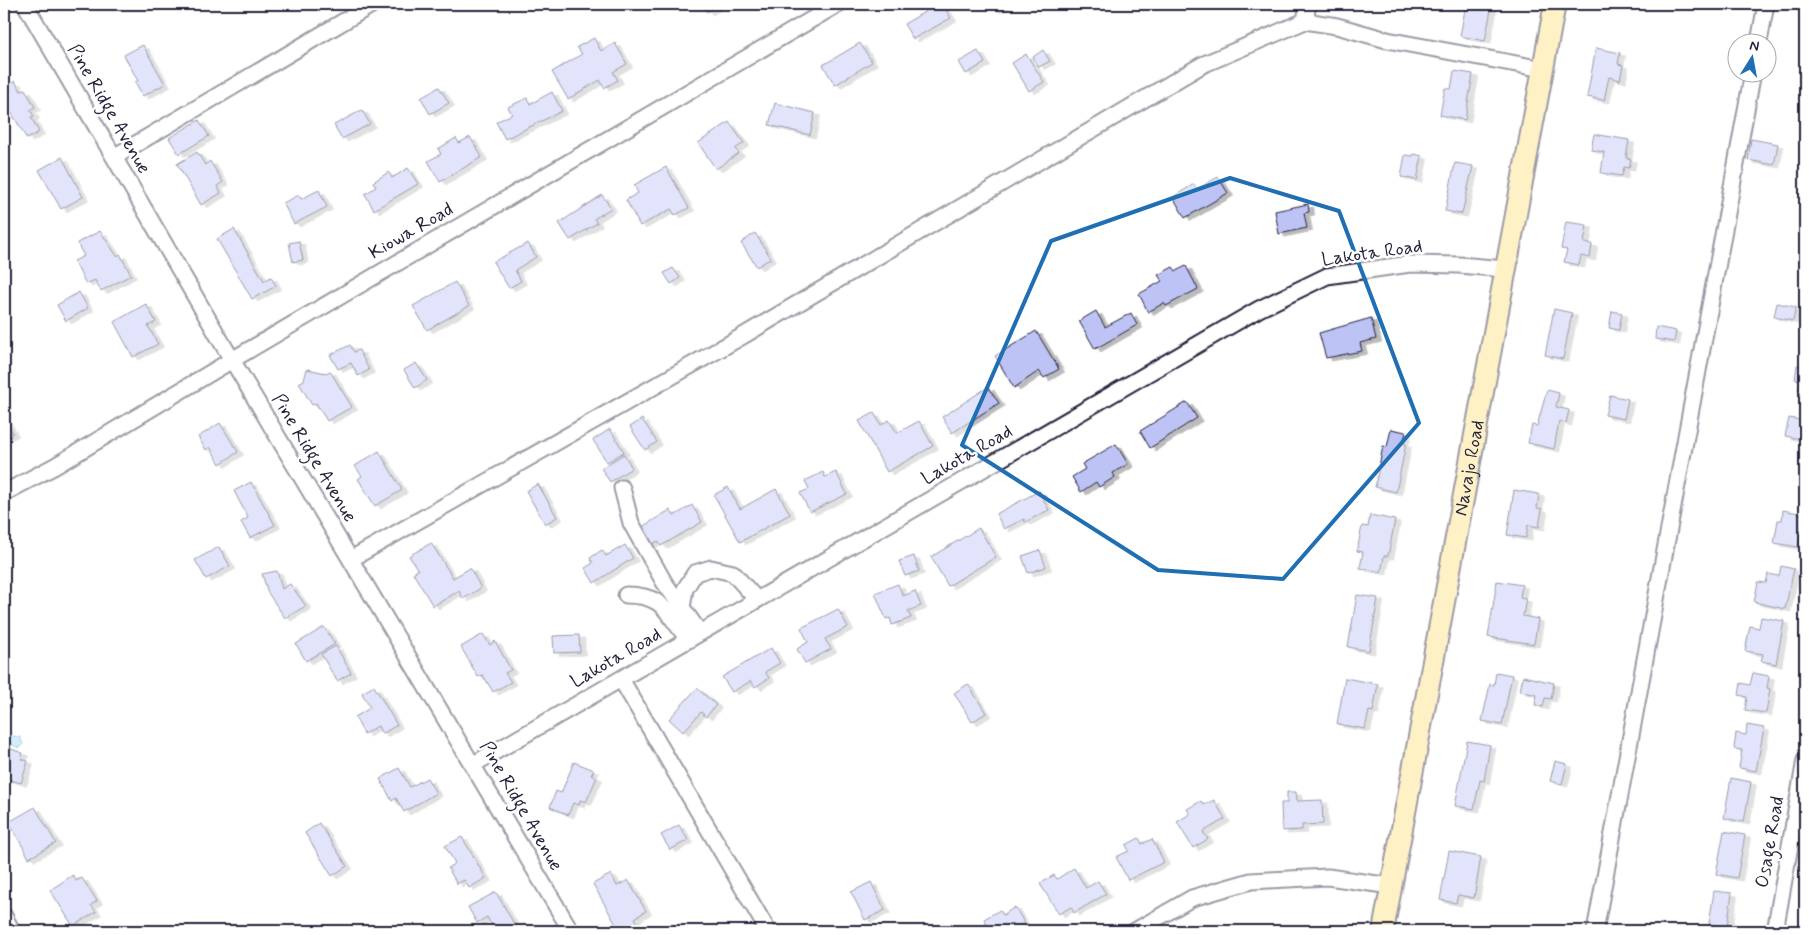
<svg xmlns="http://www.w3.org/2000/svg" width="1809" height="935" font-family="Mynerve,sans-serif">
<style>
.water{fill:#9bd8fc;stroke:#6b8faf}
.building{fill:#bec3f5;stroke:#22223b;filter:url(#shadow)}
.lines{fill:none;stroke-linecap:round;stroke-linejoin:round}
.minor-casing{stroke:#22223b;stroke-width:19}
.major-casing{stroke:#22223b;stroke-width:24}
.minor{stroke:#fff;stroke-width:15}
.major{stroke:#ffdf80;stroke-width:20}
.marked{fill:none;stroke:#1f6fb2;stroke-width:4;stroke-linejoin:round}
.labels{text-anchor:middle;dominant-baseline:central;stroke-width:5;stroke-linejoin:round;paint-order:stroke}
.street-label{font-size:19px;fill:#22223b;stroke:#fff}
</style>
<defs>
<filter id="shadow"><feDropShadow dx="5.5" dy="3" stdDeviation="0" flood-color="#0004"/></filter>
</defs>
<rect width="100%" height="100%" fill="#fff"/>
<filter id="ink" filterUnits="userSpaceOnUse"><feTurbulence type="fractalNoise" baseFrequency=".02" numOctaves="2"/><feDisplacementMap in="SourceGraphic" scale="10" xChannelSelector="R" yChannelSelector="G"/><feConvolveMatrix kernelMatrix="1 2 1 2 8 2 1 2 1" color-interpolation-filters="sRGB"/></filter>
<g filter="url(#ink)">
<path class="water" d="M5 735 20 737 23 744 19 748 4 741Z"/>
<path class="building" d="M702 4H720L707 12Z
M938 4H942L951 18 913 39 904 24Z
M991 4H1006L994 10Z
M1462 4H1492L1485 41 1460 36 1466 4Z
M594 38 601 51 615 43 627 64 613 72 618 80 604 88 600 80 568 99 552 72 582 54 577 47Z
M860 43 872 62 835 85 823 65Z
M143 45 165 84 143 96 135 82 138 81 124 55Z
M1596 48 1620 53 1618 64 1623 65 1620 80 1609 77 1604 100 1587 97Z
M1043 50 1050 61 1039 67 1033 57Z
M978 51 985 63 966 74 959 62Z
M1026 54 1044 82 1029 91 1012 63Z
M1454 71 1473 74 1465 120 1440 115 1445 88 1451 89Z
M15 81 21 91 25 89 35 107 30 110 34 116 31 117 39 132 27 139 7 105H4V88Z
M439 87 449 103 430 114 421 98Z
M552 92 562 111 505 139 496 122 512 114 508 107 527 98 530 104Z
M775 103 815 113 810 135 769 125Z
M362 110 370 124 342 139 334 125Z
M199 120 209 136 179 154 169 138Z
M729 122 744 143 735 149 739 153 716 169 698 143Z
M1594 134 1629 140 1626 158 1631 159 1629 168 1624 167 1622 176 1601 173 1604 152 1591 150Z
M470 137 482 157 440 182 428 161 441 154 438 149 456 138 459 143Z
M1751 139 1778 144 1774 165 1748 160Z
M197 152 205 165 210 161 223 182 217 186 221 193 201 205 177 164Z
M1414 154 1422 156 1417 180 1401 177 1405 155 1413 156Z
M62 157 83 197 61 209 39 170Z
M1455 163 1473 166 1462 214 1445 211Z
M666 167 689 208 675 215 671 209 640 226 626 200 638 193 634 185Z
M408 168 418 184 374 210 365 194 376 187 373 182 389 172 392 178Z
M1218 177 1228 193 1185 218 1173 197 1194 184 1197 189Z
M319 190 327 207 294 224 283 203 299 195 301 199Z
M602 195 611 208 594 219 597 223 570 240 559 223Z
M1308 204 1309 212 1304 213 1307 228 1279 234 1275 211Z
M1566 222 1587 225 1584 243 1592 244 1590 258 1581 256 1579 265 1564 262 1567 250 1561 249Z
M234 229 264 281 271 277 276 286 252 299 217 239Z
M100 231 117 256 120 254 131 275 101 291 95 280 86 284 74 261 84 256 77 243Z
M755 233 771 258 757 267 741 243Z
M299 241 303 260 293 262 289 243Z
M528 243 536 257 515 270 521 281 509 288 493 262Z
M1186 266 1198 289 1166 306 1164 303 1148 312 1139 294 1162 281 1158 275 1173 267 1176 271Z
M673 268 680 278 671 284 664 273Z
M455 282 469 306 427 330 413 306Z
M79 292 88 308 66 321 57 305Z
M1777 303 1796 307 1793 321 1774 317Z
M146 304 156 322 148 326 158 344 133 357 114 322Z
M1554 309 1572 313 1563 359 1545 355Z
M1096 311 1105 327 1131 313 1137 325 1095 349 1079 321Z
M1612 311 1622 313 1619 330 1609 328Z
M1371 318 1376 339 1360 343 1362 351 1326 358 1319 333Z
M1656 327 1676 331 1674 342 1655 339Z
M1036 331 1059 369 1044 378 1039 371 1014 388 995 356Z
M350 345 354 352 359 350 369 370 358 376 351 363 338 369 330 355Z
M1804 351H1805V391L1798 389 1800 380 1795 379 1797 365 1802 366Z
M416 363 427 380 415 388 404 370Z
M307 369 326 373 330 371 352 407 327 421 316 403 312 405 299 383 304 380Z
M988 387 999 403 952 433 942 417Z
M1547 390 1559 393 1556 407 1569 410 1566 423 1559 421 1554 449 1528 443 1532 425 1537 426Z
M1610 395 1628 399 1624 419 1605 415Z
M1187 402 1197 418 1150 448 1140 431Z
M874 413 881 425 889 420 897 433 919 421 933 446 887 472 859 421Z
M4 417 13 433 4 438Z
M1789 418 1805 421V418V440L1785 436Z
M642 419 657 442 645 450 630 427Z
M220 423 238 452 220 464 210 447 206 450 198 437Z
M610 429 624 452 607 462 593 440Z
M1391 429 1406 432 1403 443 1406 444 1396 492 1375 487 1383 446 1387 447Z
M1116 444 1128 464 1113 473 1115 477 1099 487 1096 482 1081 492 1072 477 1085 469 1082 464Z
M379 451 402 490 375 506 358 479 362 476 355 466Z
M624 454 632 468 610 482 601 468Z
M823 472 825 477 836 472 847 494 810 512 800 493 809 489 805 481Z
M251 482 275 525 250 538 241 522 248 518 234 491Z
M538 484 557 517 545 524 526 491Z
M728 487 740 509 776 489 790 514 740 542 714 495Z
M1514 490 1539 494 1537 508 1542 509 1539 527 1528 525 1526 538 1507 535Z
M1039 491 1049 510 1025 522 1024 519 1004 529 996 514Z
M692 505 702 522 661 546 658 541 648 547 637 530 670 510 674 516Z
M1783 510 1804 514 1798 547 1774 543 1778 520H1782Z
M1370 515 1395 520 1388 556H1384L1381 572 1360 568 1363 552 1357 551 1362 526 1368 527Z
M979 528 996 557 948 586 931 557Z
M431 543 453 578 470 568 481 588 463 599 459 591 433 606 413 573 418 570 409 556Z
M625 545 633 558 594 583 585 568 593 563 590 558 602 550 606 556Z
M219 547 230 566 206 579 195 560Z
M1040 550 1046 567 1028 573 1022 556Z
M914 556 919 571 905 576 899 561Z
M1781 566 1794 569 1785 609 1754 602 1758 582 1766 583 1768 574 1779 576Z
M277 571 282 589 290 584 306 606 285 618 268 593 262 574Z
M1497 581 1522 585 1520 598 1526 599 1523 616 1538 619 1534 644 1488 637Z
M898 584 903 596 915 591 921 606 908 611 911 618 892 625 890 618 886 619 875 593Z
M1357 595 1378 598 1369 651 1348 647Z
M838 609 848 627 825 639 831 649 805 663 797 649 808 642 801 628Z
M1761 617 1784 621 1776 664 1761 661 1763 654 1745 651 1750 626 1759 628Z
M324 627 335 644 306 661 296 644Z
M483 634 490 645 495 641 511 670 505 673 511 682 493 692 483 675 478 677 461 647Z
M579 635 580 652 554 653 553 636Z
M336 646 351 673 337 681 321 654Z
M771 648 780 663 765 672 769 678 755 687 751 681 732 692 722 677Z
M1496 672 1512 675 1502 725 1482 721 1490 684 1494 685Z
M1753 673 1769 676 1767 688 1770 689 1766 713 1745 710 1747 697 1739 695 1741 683 1750 685Z
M1523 676 1554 683 1551 699 1545 698 1543 707 1535 705 1537 695 1520 691Z
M1345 678 1378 684 1373 712 1369 711 1365 729 1337 724Z
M968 684 986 713 972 722 954 693Z
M374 686 397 725 382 734 378 726 364 734 355 717 370 708 362 693Z
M697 688 716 705 706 717 701 712 683 732 669 719Z
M1747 725 1764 728 1756 771 1739 768 1742 750 1734 749 1736 733 1746 735Z
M1467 741 1490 745 1484 781 1480 780 1474 809 1455 806Z
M4 744 8 748 23 753 21 759 28 761 21 783 4 778Z
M1555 761 1567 764 1562 784 1550 781Z
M574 762 594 770 591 775 597 777 586 802 580 800 579 805 573 803 568 815 550 807 556 791 561 793Z
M399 768 410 787 427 778 436 793 404 812 396 798 392 801 380 779Z
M1731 778 1751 782 1744 822 1724 818Z
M1287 792H1296L1297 801 1322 800 1323 824 1302 825V830L1282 831 1281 803H1287Z
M1214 800 1225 819 1203 832 1208 839 1193 848 1177 822 1190 814 1187 809 1201 801 1204 805Z
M35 807 56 843 29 858 9 822Z
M319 823 347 866 332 876 305 833Z
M679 825 688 840 670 850 661 835Z
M1724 831 1745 835 1737 878 1716 874Z
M462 837 486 878 469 888 464 880 457 884 448 868 455 863 445 846Z
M1139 838 1142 844 1152 839 1164 862 1128 880 1116 857 1129 851 1126 845Z
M1449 851 1481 857 1474 898 1458 895 1456 903 1440 900Z
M1074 868 1086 888 1098 881 1106 894 1074 913 1071 907 1059 914 1040 884 1054 875 1057 879Z
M611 874 617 886 628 880 646 911 635 918 642 930 640 931H624L621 926 618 928 593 884Z
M73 875 76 881 82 878 97 901 91 905 96 912 73 926 50 890Z
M871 882 885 910 865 920 851 892Z
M1714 891 1732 893 1727 927 1709 924Z
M496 892 518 931H495L487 917 477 923 468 907Z
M1015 907 1026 926 1017 931H976L987 924 984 919 1000 910 1003 915Z"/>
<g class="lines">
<g class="minor-casing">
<path id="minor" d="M25 4 225 348 571 931
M1305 21 1308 4
M1759 42 1766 4
M114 157 373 4
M622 488 631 523 664 582 700 633
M4 493 55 466 232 360 838 4
M351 559 741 337 1202 65 1305 21 1337 26 1387 40 1543 69
M626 595C666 595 666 614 689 640
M682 608 685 589 695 573 711 568 733 573 757 600
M621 679 768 931
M474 764 1259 309 1327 276 1410 264 1459 265 1505 269
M4 916 12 931
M1135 931 1192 898 1251 881 1328 877 1391 886
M1595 931 1753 72
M1775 931 1805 760"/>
</g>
<g class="major-casing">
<g id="major">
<path id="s1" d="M1383 931 1555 4"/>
</g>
</g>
<use href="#minor" class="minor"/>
<use href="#major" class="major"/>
</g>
</g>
<path d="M0 0H1809V935H0ZM1230 178 1339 211 1419 423 1283 579 1158 570 962 445 1051 241Z" fill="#fff" fill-opacity=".55" fill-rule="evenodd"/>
<path class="marked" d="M1230 178 1339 211 1419 423 1283 579 1158 570 962 445 1051 241Z"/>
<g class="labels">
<g class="street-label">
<text transform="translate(109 109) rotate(60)">Pine Ridge Avenue</text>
<text transform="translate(411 231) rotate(-30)">Kiowa Road</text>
<text transform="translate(1372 253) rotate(-8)">Lakota Road</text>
<text transform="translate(967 455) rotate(-30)">Lakota Road</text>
<text transform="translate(314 458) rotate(59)">Pine Ridge Avenue</text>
<text stroke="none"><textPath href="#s1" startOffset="471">Navajo Road</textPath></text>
<text transform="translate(616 658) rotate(-30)">Lakota Road</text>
<text transform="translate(521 806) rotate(60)">Pine Ridge Avenue</text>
<text transform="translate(1770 842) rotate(-80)">Osage Road</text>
</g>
</g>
<rect width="1809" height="935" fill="none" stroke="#fff" stroke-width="20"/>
<rect x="10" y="10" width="1789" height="915" fill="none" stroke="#22223b" stroke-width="2" filter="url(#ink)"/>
<g transform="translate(1752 58) rotate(11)"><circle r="24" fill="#ffffff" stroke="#a7a7b1"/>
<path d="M0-4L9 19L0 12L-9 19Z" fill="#1f6fb2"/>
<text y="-8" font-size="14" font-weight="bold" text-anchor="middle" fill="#22223b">N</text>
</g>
</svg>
